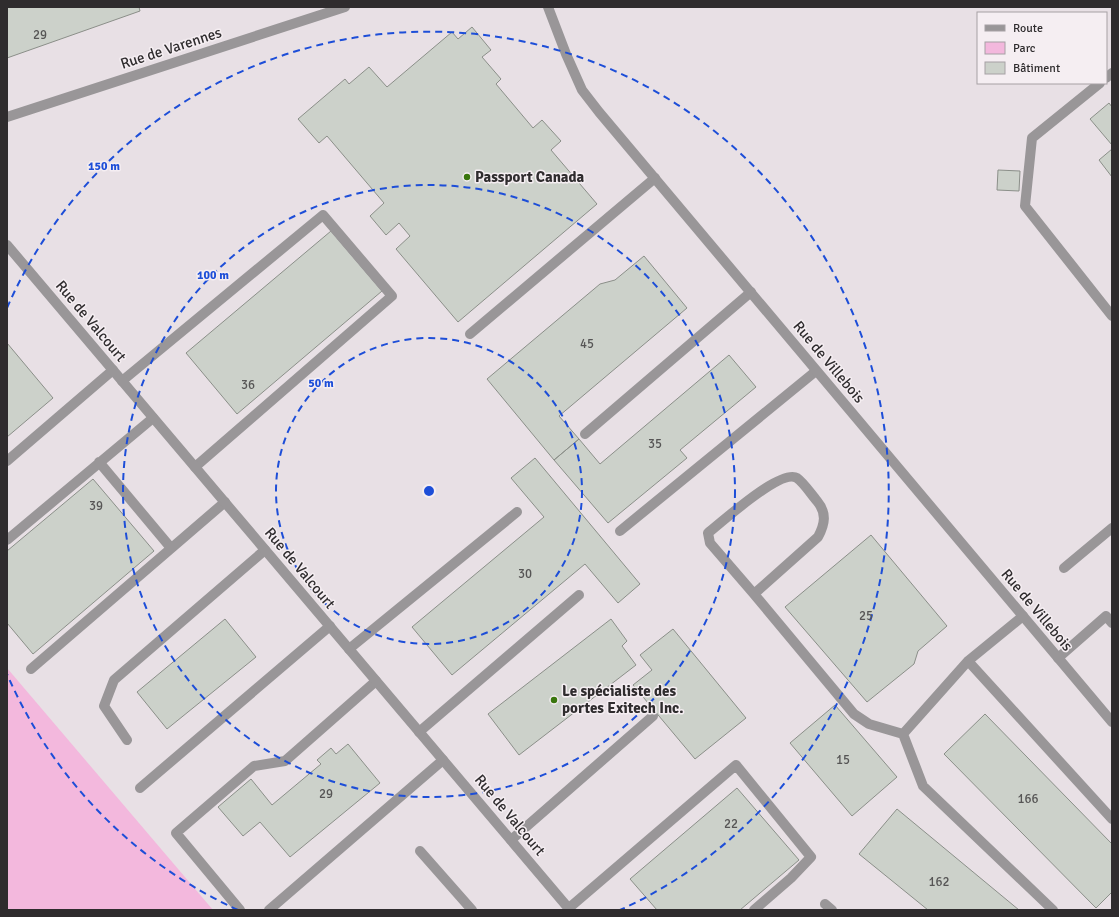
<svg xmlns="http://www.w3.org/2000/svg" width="1119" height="917" font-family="Signika,sans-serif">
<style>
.green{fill:#f3b8dd}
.building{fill:#ccd1ca;stroke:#8b8f89}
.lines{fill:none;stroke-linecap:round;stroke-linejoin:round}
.lane{stroke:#999698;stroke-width:10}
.street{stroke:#999698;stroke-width:10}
.ring{fill:none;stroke:#1d4ed8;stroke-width:2;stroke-dasharray:7 5}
.poi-dot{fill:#39760d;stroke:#f5eef2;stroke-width:1.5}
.labels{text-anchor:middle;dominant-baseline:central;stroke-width:3;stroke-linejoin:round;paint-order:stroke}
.number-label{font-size:13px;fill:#565555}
.street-label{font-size:15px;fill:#2f2c2e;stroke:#f5eef2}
.poi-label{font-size:15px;font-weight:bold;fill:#2f2c2e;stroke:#f5eef2;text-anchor:start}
.centre{fill:#1d4ed8;stroke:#f5eef2;stroke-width:2}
.ring-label{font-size:12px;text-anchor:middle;font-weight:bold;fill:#1d4ed8;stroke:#f5eef2;stroke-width:3;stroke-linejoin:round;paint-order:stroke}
</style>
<rect width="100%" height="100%" fill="#e8e0e5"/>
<path class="green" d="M7 668 213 910H7Z"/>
<path class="building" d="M7 7H139L140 11 7 58Z
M472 27 491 50 482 57 501 79 496 84 533 128 542 120 561 141 551 150 597 204 458 322 396 249 410 236 399 223 386 235 370 216 384 203 327 136 319 143 298 119 345 79 349 84 369 67 387 87 452 32 458 39Z
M1109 103 1112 107V145L1090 119Z
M1112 149V177L1099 160Z
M998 170 1020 171 1019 191 997 190Z
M331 231 382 291 237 414 186 353Z
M644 256 687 308 559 416 579 439 554 460 487 379 600 284 615 280Z
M7 343 53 398 7 437Z
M729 355 756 387 680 450 687 458 608 523 554 460 579 439 600 464Z
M535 458 640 584 618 603 585 564 452 675 412 627 544 517 511 478Z
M93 479 154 551 33 654 7 623V551Z
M871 535 947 626 918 651 914 664 867 702 785 607Z
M225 619 256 657 167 729 137 692Z
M611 619 627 641 622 646 636 665 519 755 488 714Z
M673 629 746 718 695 759 633 685 652 670 640 655Z
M835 705 897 777 852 816 790 743Z
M985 714 1112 844V892L1096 908 944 754Z
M348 744 380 783 290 857 260 822 243 836 218 807 251 779 272 805 321 764 317 760 331 748 336 754Z
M737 788 799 860 740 910H657L630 879Z
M897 809 1019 910H928L859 854Z"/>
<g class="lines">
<path class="lane" d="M1106 78 1112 73
M1100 83 1032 138 1025 206 1112 316
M470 334 655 178
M122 381 323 215 392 296 195 467
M585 434 751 292
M7 461 113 370
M99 462 171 548
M620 531 816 371
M7 540 153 418
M1064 568 1112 528
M754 594 710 543 708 533C722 522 781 468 797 478 804 483 811 494 817 501 827 513 825 524 818 537L754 594 854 714 869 724 903 734
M1023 616 968 661 903 734 923 786 1053 910
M349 649 517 512
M1058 658 1106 616 1112 623
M968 661 1112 819
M31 669 225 502
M419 732 579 595
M127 740 104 706 114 680 265 550
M140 788 330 626
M511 840 653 716
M420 851 472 910
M825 904 832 910
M569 908 736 765 811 857 791 878 754 910
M240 910 176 833 254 766 285 761 376 681
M269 910 443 760"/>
<path class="street" d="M548 7 566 54 582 90 599 112 1112 722
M7 117 345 7
M7 245 570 910"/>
</g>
<g class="ring">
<circle cx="429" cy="491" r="153"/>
<circle cx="429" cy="491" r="306"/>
<path d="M238 910A460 460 0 0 1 7 674M7 308A460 460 0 1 1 620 910"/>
</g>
<g class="poi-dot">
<circle cx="467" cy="177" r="4"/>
<circle cx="554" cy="700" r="4"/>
</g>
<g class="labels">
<g class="number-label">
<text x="40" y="35">29</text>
<text x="587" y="344">45</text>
<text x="248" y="385">36</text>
<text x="655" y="444">35</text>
<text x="96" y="506">39</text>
<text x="525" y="574">30</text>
<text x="866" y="616">25</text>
<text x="843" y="760">15</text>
<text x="326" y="794">29</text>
<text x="1028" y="799">166</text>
<text x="731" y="824">22</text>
<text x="939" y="882">162</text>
</g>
<g class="street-label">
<text transform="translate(171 48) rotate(-18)">Rue de Varennes</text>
<text transform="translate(91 321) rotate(50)">Rue de Valcourt</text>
<text transform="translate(829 362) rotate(50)">Rue de Villebois</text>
<text transform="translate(300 568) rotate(50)">Rue de Valcourt</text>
<text transform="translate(1037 610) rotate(50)">Rue de Villebois</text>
<text transform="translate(510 815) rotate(50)">Rue de Valcourt</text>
</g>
<g class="poi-label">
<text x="475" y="177">Passport Canada</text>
<text x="562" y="691">Le spécialiste des<tspan x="562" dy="17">portes Exitech Inc.</tspan></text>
</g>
</g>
<circle cx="429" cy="491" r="6" class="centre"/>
<g class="ring-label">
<text x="104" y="170">150 m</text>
<text x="213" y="279">100 m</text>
<text x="321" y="387">50 m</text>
</g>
<rect width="1119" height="917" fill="none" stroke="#2f2c2e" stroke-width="16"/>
<rect x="977" y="12" width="130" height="72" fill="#f5eef2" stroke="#a6a0a4"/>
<rect x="985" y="25" width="20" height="6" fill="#999698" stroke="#a6a0a4"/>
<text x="1013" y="32" font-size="12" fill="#2f2c2e">Route</text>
<rect x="985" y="42" width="20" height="12" fill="#f3b8dd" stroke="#a6a0a4"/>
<text x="1013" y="52" font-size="12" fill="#2f2c2e">Parc</text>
<rect x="985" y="62" width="20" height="12" fill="#ccd1ca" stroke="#a6a0a4"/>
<text x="1013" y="72" font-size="12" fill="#2f2c2e">Bâtiment</text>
</svg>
